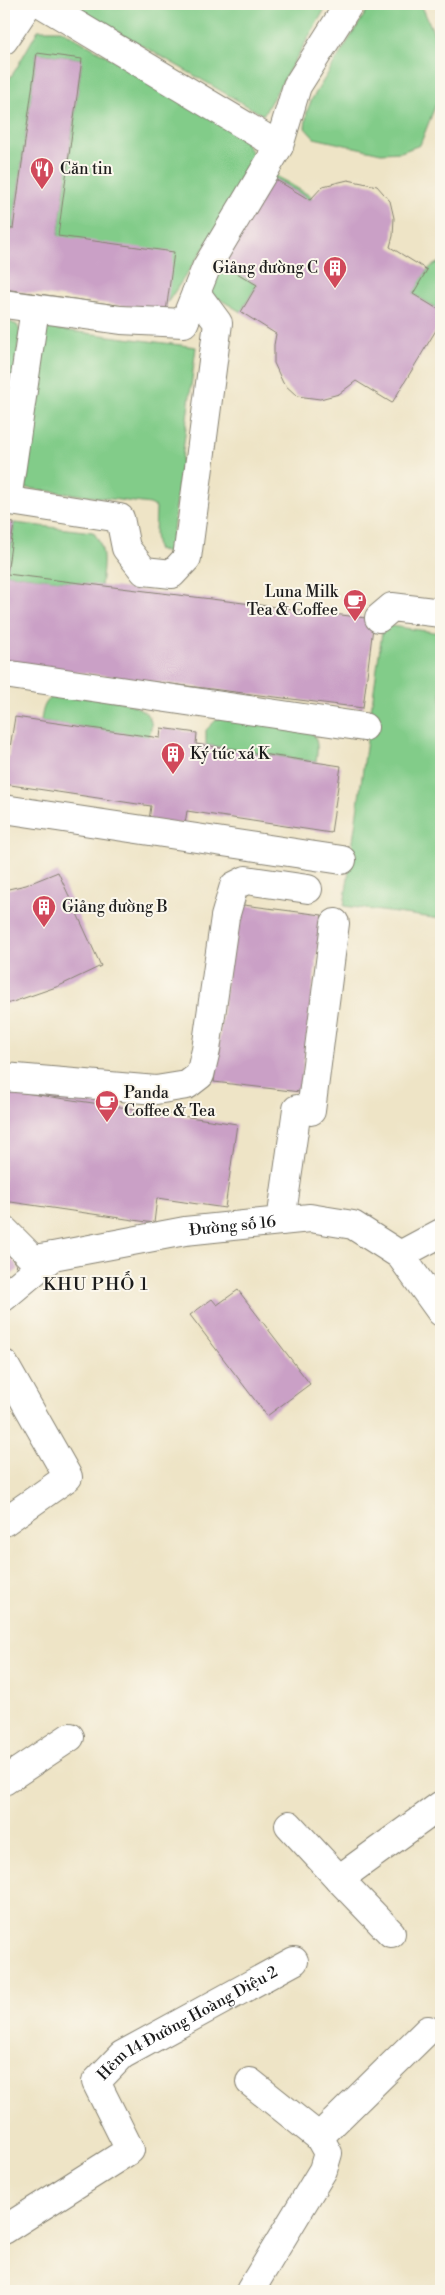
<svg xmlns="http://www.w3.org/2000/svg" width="445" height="2295" font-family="'Libre Bodoni',serif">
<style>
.green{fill:#82cc89;stroke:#4f7452}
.building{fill:#caa0c6}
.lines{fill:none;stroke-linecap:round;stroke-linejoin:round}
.minor-casing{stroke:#858071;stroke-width:30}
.minor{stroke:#fff;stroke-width:28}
.labels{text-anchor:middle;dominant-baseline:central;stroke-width:4;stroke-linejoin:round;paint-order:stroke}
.poi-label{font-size:16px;fill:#1c1c1c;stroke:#fbf7ec;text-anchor:start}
.street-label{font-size:16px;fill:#1c1c1c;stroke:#fbf7ec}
.neighbourhood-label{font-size:18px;letter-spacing:1px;fill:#1c1c1c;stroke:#fbf7ec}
</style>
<rect width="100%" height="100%" fill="#fbf7ec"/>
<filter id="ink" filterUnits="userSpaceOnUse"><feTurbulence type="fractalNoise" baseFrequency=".02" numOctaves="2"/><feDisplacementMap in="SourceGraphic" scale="10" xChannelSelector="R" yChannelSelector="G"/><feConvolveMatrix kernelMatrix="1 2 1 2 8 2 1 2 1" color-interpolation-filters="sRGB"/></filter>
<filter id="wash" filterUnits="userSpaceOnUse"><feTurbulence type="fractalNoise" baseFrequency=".0096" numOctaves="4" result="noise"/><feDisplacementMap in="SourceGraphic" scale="20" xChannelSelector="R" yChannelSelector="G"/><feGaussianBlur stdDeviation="1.12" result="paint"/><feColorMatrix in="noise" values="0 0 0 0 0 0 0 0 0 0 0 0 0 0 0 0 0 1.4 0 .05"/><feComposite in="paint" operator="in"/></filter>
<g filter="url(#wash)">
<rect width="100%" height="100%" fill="#eee4c6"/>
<path class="green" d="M70 4H328L263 115Z
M371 4H421L441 50V91L420 145 401 152 381 153 314 138 305 128 307 111 312 99Z
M38 30H61L239 131 253 155 252 177 167 303 58 236 82 59 37 53 13 229 4 228V87L16 69Z
M273 174 312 197 310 200 274 178 222 263 257 285 241 312 211 294 209 281Z
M441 262V311L413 294C420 282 426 265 441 262Z
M10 322 17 325 20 331 4 455V325Z
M46 328 196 347 170 554 157 549 155 535 156 507 150 504 26 488Z
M14 523 93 532C107 549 103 566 101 586L7 574Z
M383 625 441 633V919L344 906Z
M59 693C79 696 146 697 151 722 152 726 150 733 149 737L41 721C43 706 45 700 59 693Z
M226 715 306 726C319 738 318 746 316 762L206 745V730L216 720Z"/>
<g id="blocks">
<path class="building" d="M37 53 82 59 58 236 174 252 166 312 4 289V228L13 229Z
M273 178 310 200 323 186 348 180 377 186 390 201 394 218 393 236 390 247 427 270 413 294 441 311V322L392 403 356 381 339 394 320 399 297 396 283 383 274 363V345L276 334 241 312 257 285 222 264Z
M4 521 14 523 7 574 374 619 363 708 4 663Z
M15 717 160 738 161 728 197 733 196 744 341 766 331 833 187 811 185 824 149 820 151 806 4 784Z
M58 872 101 966 59 986 4 1005V890L26 885Z
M236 904 322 915 300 1092 214 1082Z
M4 1090 237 1124 225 1208 157 1198 154 1223 4 1201Z
M4 1248 19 1269 4 1280Z
M238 1290 310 1384 267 1416 190 1315 212 1299 217 1305Z"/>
</g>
</g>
<g filter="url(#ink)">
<use href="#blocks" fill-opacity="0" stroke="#858071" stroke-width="1"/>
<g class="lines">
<g class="minor-casing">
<g id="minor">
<path d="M42 4 279 146"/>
<path d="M4 40 28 4"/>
<path d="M4 304 121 320 184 323 206 268 279 146 297 86 349 4"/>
<path d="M4 500 120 518 126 548 144 571 172 574 187 558 218 323 196 293"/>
<path d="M7 500 35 308"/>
<path d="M379 618 392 607 441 613"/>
<path d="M4 674 364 727"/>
<path d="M4 809 342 860"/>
<path d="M4 1077 156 1090 187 1085 200 1075 206 1050 225 917 234 886 246 880 308 889"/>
<path d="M281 1221 297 1109 311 1111 335 923"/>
<path d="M4 1230 33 1259 53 1256"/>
<path d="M400 1255 441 1233"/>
<path id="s1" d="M4 1297 53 1256 185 1231 310 1218 353 1225 400 1255 441 1312"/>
<path d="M4 1364 68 1477 4 1522"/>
<path d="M4 1781 70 1737"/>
<path d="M289 1825 339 1879 441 1805"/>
<path d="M339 1879 391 1933"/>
<path d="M319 2137 428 2030"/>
<path id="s2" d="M4 2230 130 2150 96 2082 122 2055 294 1961"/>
<path d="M250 2291 323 2170 328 2153 319 2137 250 2082"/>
</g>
</g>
<use href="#minor" class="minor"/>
</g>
</g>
<defs>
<g id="restaurant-pin" transform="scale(1.25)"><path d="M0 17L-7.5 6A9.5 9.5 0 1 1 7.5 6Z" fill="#d1495b" stroke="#fbf7ec"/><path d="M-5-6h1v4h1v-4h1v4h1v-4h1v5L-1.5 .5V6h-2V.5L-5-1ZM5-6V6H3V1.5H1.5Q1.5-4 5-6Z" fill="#fff"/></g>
<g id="building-pin" transform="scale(1.25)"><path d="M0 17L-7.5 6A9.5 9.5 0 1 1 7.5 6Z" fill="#d1495b" stroke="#fbf7ec"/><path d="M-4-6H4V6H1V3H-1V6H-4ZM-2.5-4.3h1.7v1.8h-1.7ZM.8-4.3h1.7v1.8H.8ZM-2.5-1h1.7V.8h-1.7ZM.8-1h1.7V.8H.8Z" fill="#fff"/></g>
<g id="cafe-pin" transform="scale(1.25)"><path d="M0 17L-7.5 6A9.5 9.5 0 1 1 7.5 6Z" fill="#d1495b" stroke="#fbf7ec"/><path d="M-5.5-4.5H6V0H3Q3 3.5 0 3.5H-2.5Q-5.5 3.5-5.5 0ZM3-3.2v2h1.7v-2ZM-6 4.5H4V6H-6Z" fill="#fff"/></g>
</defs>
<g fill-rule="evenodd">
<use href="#restaurant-pin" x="42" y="169"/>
<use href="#building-pin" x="335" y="268"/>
<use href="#cafe-pin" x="355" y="601"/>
<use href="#building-pin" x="173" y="754"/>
<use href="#building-pin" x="44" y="907"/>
<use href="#cafe-pin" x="107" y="1102"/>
</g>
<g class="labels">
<g class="poi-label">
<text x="60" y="169">Căn tin</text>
<text x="318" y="268" text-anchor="end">Giảng đường C</text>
<text x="338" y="592" text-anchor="end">Luna Milk<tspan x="338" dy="18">Tea &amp; Coffee</tspan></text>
<text x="190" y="754">Ký túc xá K</text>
<text x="62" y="907">Giảng đường B</text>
<text x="124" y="1093">Panda<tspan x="124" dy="18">Coffee &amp; Tea</tspan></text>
</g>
<g class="street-label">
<text stroke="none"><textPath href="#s1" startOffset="246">Đường số 16</textPath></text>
<text stroke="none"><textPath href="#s2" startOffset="335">Hẻm 14 Đường Hoàng Diệu 2</textPath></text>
</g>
<g class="neighbourhood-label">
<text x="96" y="1284">KHU PHỐ 1</text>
</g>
</g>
<rect width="445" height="2295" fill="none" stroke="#fbf7ec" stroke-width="20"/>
</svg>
